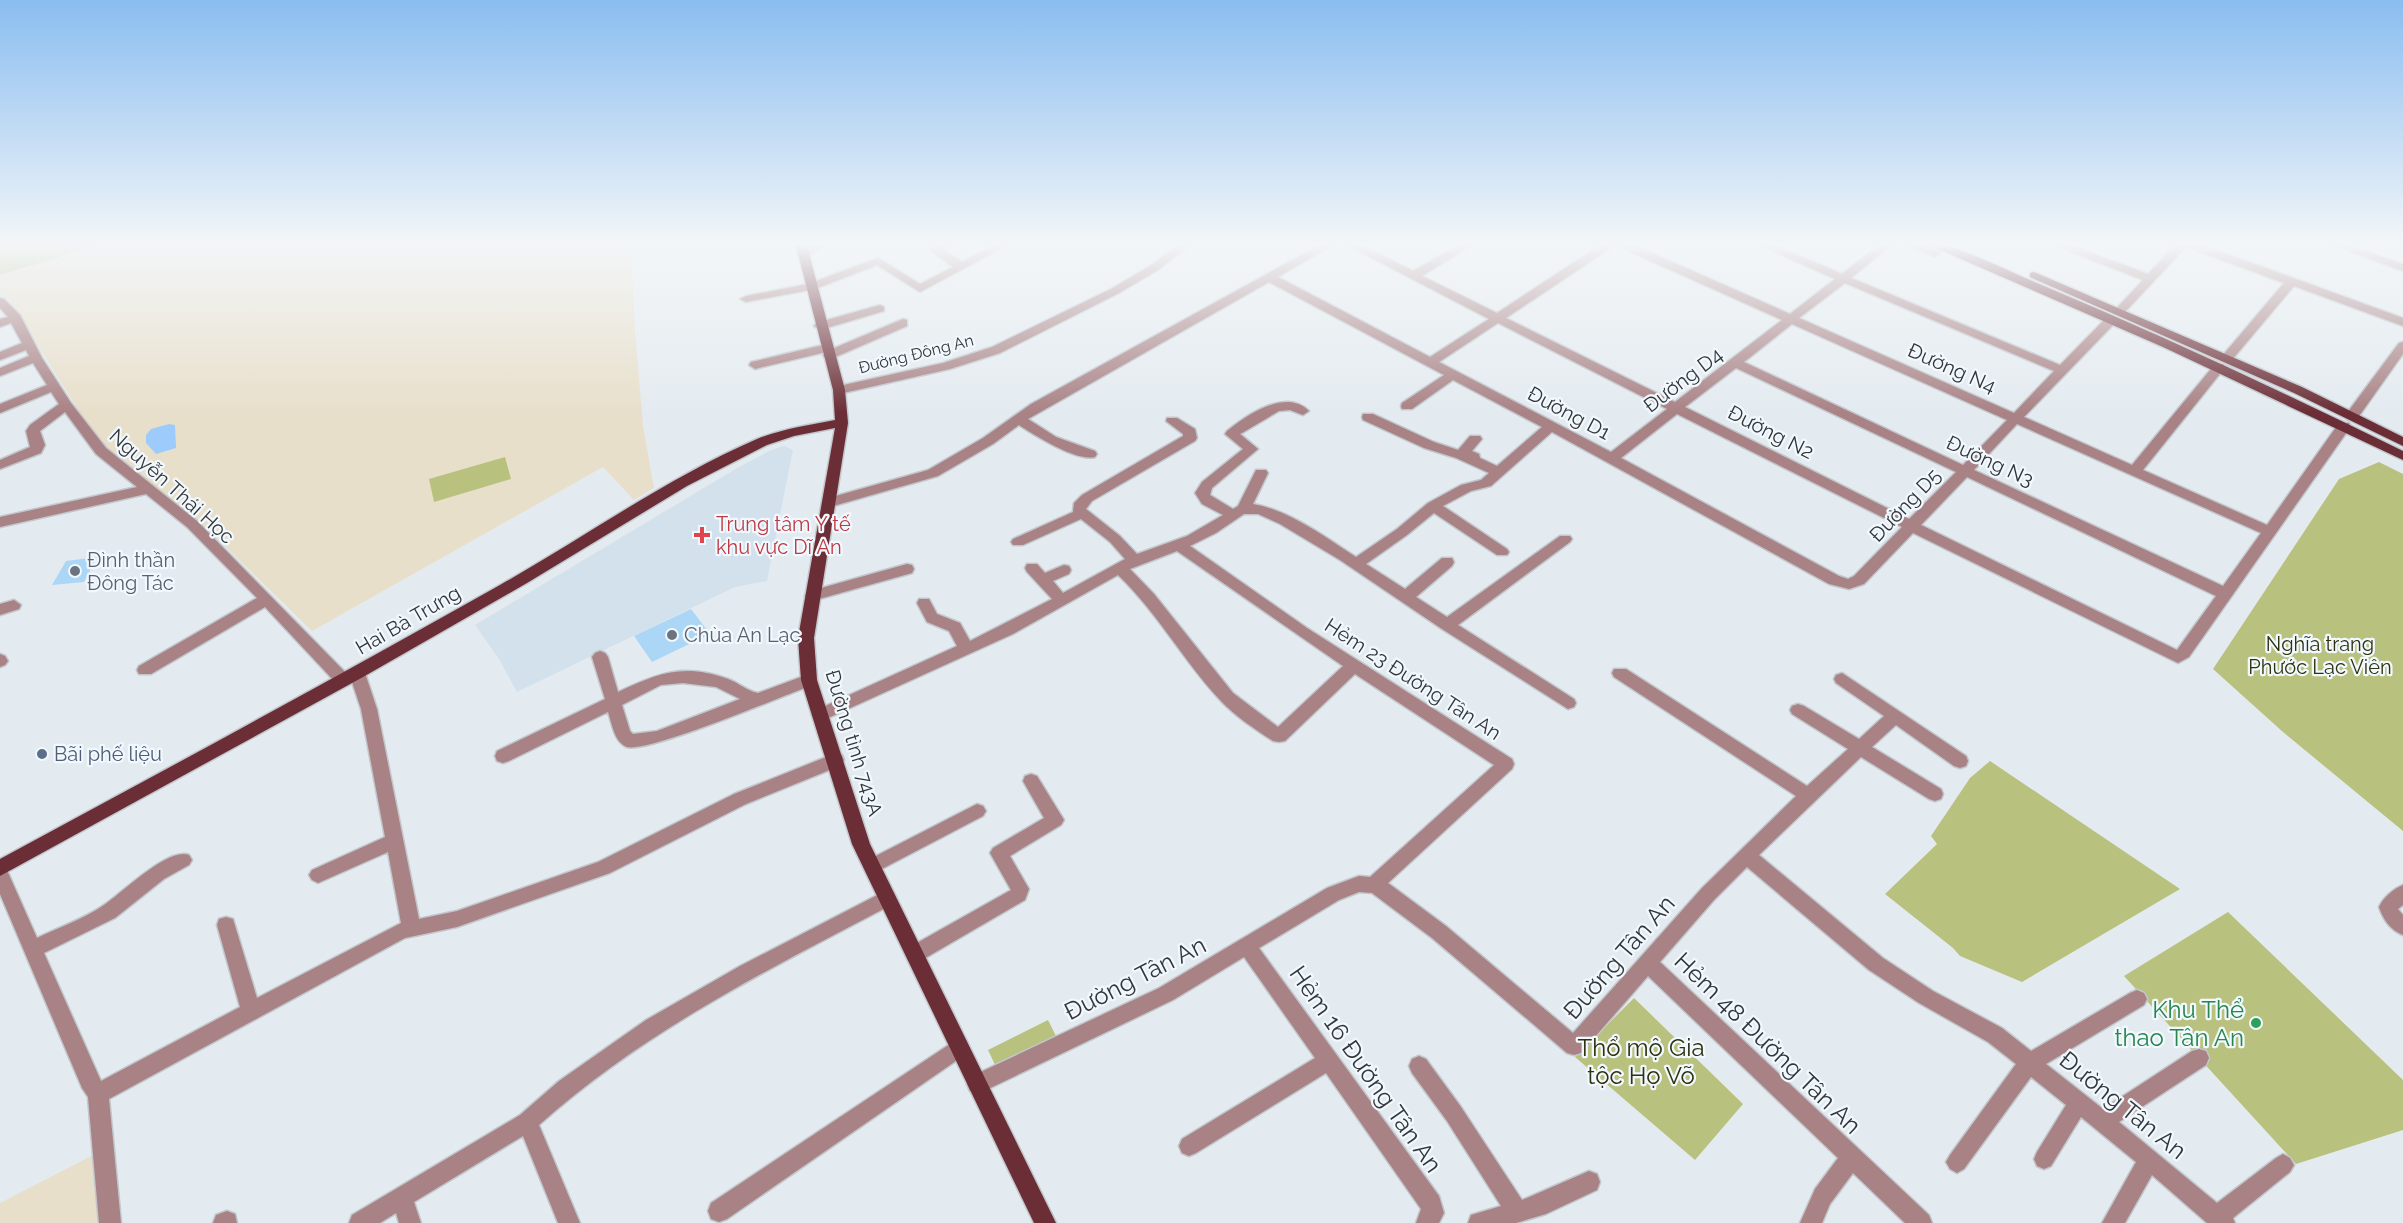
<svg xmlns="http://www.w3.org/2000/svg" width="2403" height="1223" font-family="Raleway,sans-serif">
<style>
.industrial{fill:#e8dfca}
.built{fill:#d3e1ec}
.green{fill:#b9c17e}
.water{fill:#9dcbfc}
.building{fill:#abd6f6}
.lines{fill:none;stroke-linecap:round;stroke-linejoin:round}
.minor-casing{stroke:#c1c7cb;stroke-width:3}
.major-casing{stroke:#c1c7cb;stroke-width:3}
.minor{fill:#a98285;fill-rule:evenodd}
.major{fill:#6b2d36;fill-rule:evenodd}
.health-dot{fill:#e0444e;stroke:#f1f8fe;stroke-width:2}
.worship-dot{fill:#6b7280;stroke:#f1f8fe;stroke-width:2}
.service-dot{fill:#5c6f8a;stroke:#f1f8fe;stroke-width:2}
.leisure-dot{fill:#2e9e5b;stroke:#f1f8fe;stroke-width:2}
.labels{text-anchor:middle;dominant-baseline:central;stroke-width:4.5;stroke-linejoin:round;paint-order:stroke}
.far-street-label{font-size:16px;fill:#343739;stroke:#f1f8fe}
.street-label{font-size:20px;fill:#343739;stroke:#f1f8fe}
.health-label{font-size:20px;fill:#be3a42;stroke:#f1f8fe;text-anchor:start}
.worship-label{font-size:20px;fill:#5b616d;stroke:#f1f8fe;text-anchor:start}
.park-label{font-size:20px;fill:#2f320e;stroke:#f1f8fe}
.service-label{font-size:20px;fill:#4e5e75;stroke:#f1f8fe;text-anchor:start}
.near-street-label{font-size:24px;fill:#343739;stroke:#f1f8fe}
.near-leisure-label{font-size:24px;fill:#27864d;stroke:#f1f8fe;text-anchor:end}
.near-park-label{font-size:24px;fill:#2f320e;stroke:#f1f8fe}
</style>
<rect width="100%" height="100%" fill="#e4ebf0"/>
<path class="industrial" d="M108 242H631L635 331 643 426 654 488 634 500 603 467 312 631 198 520 103 449 9 300 0 294V275Z
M99 1152 110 1223H0V1203Z"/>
<path class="built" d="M784 446 793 450 767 581 735 587 517 692 499 659 475 625 732 471 771 450Z"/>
<path class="green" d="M0 242H108L0 275Z
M505 457 511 479 434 502 429 479Z
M2379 462 2403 474V831L2283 732 2213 669 2339 479Z
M1990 761 2180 889 2022 982 1960 956 1953 948 1885 894 1937 844 1931 836 1970 778Z
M2228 912 2403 1080V1130L2296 1164 2124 976Z
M1634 998 1743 1104 1695 1160 1575 1057Z
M1048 1020 1057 1038 997 1069 988 1050Z"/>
<path class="water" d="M169 424 175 425 176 448 156 454 146 443V435L151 429Z"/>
<path class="building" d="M97 557 84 582 52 585 66 561Z
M691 609 710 634 652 662 634 636Z"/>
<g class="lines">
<g class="minor-casing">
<path id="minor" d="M819 242H833L807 256H799L797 254Z
M941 242H954L944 250 962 262 999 242H1013L920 292 877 265 815 289 746 302 740 299 746 296 808 284 878 258 920 284 953 267 930 250Z
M1182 242H1194L1158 270 1119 293 1000 353 950 369 839 394 833 390 839 386 943 363 992 347 1111 289 1150 266Z
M1325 242H1338L1278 277 1430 357 1489 319 1341 242H1355L1413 271 1464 242H1477L1422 276 1497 313 1605 242H1627L1790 314 1835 279 1752 242H1767L1842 274 1883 242H1895L1851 278 2060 365 2107 317H2115V323L2024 417 2132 465 2215 364H2223L2225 367 2223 370 2143 470 2267 525 2339 423H2349L2350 426 2349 429 2189 657 2178 663 1913 533 1864 584 1849 589 1829 584 1552 432 1491 486 1471 491 1443 506 1507 549 1509 552 1507 555H1497L1434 513 1407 535 1366 564 1405 589 1442 558H1452L1454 562 1452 566 1416 597 1447 617 1560 536H1570L1572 539 1570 542 1458 625 1574 699 1576 703 1574 707 1568 709 1442 629 1340 560 1280 524 1258 514H1244L1216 533 1190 546 1307 628 1512 759 1514 764 1512 769 1388 883 1446 926 1573 1033 1702 888 1796 796 1614 677 1612 673 1614 669H1626L1807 786 1848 749 1792 714 1790 710 1792 706 1798 704 1804 706 1859 739 1884 716 1836 683 1834 679 1836 675 1842 673 1966 756 1968 761 1966 766 1960 768 1954 766 1896 725 1872 747 1941 789 1943 794 1941 799 1935 801 1929 799 1861 757 1759 855 1883 958 1933 991 2002 1028 2031 1051 2130 993 2137 990 2144 993 2147 999 2144 1005 2046 1064 2103 1109 2192 1051 2199 1049 2206 1051 2209 1058 2206 1065 2119 1122 2217 1203 2276 1158 2283 1154 2290 1158 2294 1165 2290 1172 2233 1218 2235 1223H2207L2152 1175 2125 1223H2102L2136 1162 2081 1117 2051 1166 2044 1169 2037 1166 2034 1159 2037 1152 2066 1105 2031 1077 1964 1169 1957 1173 1950 1169 1946 1162 1950 1155 2016 1064 1988 1042 1919 1003 1869 970 1747 867 1714 900 1660 962 1929 1215 1932 1223H1905L1853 1173 1830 1204 1822 1223H1800L1815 1189 1838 1158 1648 976 1581 1053 1574 1055 1567 1053 1432 938 1372 893 1359 892 1339 900 1259 948 1439 1196 1444 1213 1439 1223H1416L1421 1209 1326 1073 1196 1153 1189 1156 1182 1153 1179 1146 1182 1139 1315 1058 1244 957 1173 1000 984 1091 977 1094 970 1091 967 1084 970 1077 1159 988 1327 888 1359 876 1370 877 1494 765 1355 674 1285 741 1279 742 1273 741C1255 729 1236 717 1221 701 1184 662 1158 613 1118 575L1013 634 826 719 820 721 814 719 812 715 814 711 957 646 949 631 927 622 917 603 919 599H929L937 614 960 623 970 641 1052 599 1027 572 1025 568 1027 564H1037L1045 573 1064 565 1069 566 1071 570 1069 574 1053 581 1063 593 1125 559 1110 542 1081 519 1023 545H1013L1011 542 1013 539 1073 512 1074 503 1082 495 1183 436V434L1166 421 1167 418H1177L1195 429 1197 438 1195 441 1092 501 1086 509 1120 536 1137 554 1187 536 1223 515 1202 504 1195 493 1202 482 1243 449 1225 434 1227 431C1247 415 1286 388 1309 411L1303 415 1290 410 1279 411 1242 433 1240 434 1258 449 1212 488 1210 495 1233 509 1238 506 1256 470H1266L1268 473 1253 504C1289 510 1325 537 1356 557L1397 529 1428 503 1461 485 1481 480 1489 473 1456 458 1424 448 1363 420 1362 417 1363 414H1373L1434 442 1458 450 1470 436H1480L1482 439 1472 451 1479 454 1480 458 1497 466 1542 427 1453 380 1412 409H1402L1401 406 1402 403 1444 375 1269 282 1028 419 1056 437 1095 451 1097 454 1095 457C1077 462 1034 435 1019 425L993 444 938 476 830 507 823 502 825 499 928 470 983 438 1031 404ZM1615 245 1782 320 1675 402 1506 318ZM1845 283 2054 371 2014 413 1799 318ZM1498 323 1667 409 1611 452 1439 362ZM1792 324 2007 420 1963 465 1744 362ZM1736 368 1956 472 1909 519 1685 407ZM1677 414 1902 527 1854 576 1848 579 1839 576 1621 458ZM2017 424 2261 533 2223 586 1974 470ZM1967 477 2216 596 2177 650 1921 525ZM1177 551 1343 666 1278 727 1233 693 1154 594 1130 569Z
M1898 242H1914L1933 250 1941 245 1947 248 1935 257Z
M2045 242H2061L2148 274 2178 242H2194L2403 318V326L2294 286 2231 361 2227 362 2221 358 2223 355 2284 283 2186 247 2124 313 2120 315 2114 311 2143 280Z
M2323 242H2339L2403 264V271Z
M0 298 4 299 20 315 42 358 71 403 106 448 197 521 349 676 351 680 349 684H337L265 607 151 674H139L137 670 139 666 257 598 187 527 146 494 0 527V517L137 487 96 454 65 412 40 431 45 445 41 453 0 469V460L30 447 26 431 30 425 59 404 51 392 0 413V404L47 385 33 363 0 376V368L29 356 26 350 0 360V352L22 343 11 323 0 327V319L8 317 0 308Z
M880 305 884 307V311L820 330 814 326 816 323Z
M903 319 907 320V326L833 358H825L823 355 826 352 755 369 749 365 751 362 827 344 831 345 832 349Z
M2403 342V354L2357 419H2347L2346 416 2347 413 2399 343Z
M907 564 912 565 914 569 912 573 812 601 805 596 807 592Z
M14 600 21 605 19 609 0 615V604Z
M600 651 605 653 608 657 618 692C658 673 684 663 728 679 739 683 747 691 758 693L809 674 815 676 817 680 815 684C785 695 649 753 627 747 614 742 612 723 608 712L509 761 503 763 497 761 495 756 497 751 605 699 592 657 595 653ZM683 683 716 687 740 699 657 731 633 734 630 731 622 705 661 685Z
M0 654 5 656 8 661 5 665 0 667Z
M357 667 363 669 365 673 377 709 419 919 457 911 598 862 734 794 836 753 842 755 844 760 842 765 746 804 610 873 457 927 405 938 109 1099 121 1223H99L88 1097 82 1088 0 894V865L6 868 37 938C59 927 84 919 104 905 122 893 168 847 189 855L192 860 189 865 164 879 115 918 44 953 101 1081 240 1007 217 925 219 919 226 917 233 919 257 998 401 923 388 852 318 883 312 880 309 875 312 870 385 837 361 709 349 673 351 669Z
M1031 774 1037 776 1064 820 1061 825 1010 856 1029 889 1025 900 922 960 915 962 908 960 906 954 908 948 1011 890 990 853 993 848 1044 818 1023 781 1025 776Z
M977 804 983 806 986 811 983 816 878 871 872 874 866 871 863 866 866 861Z
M2403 885V905L2398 909 2403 915V935C2390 930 2383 919 2379 907 2383 898 2393 889 2403 885Z
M887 890 893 892 896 898 893 904C769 969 644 1031 539 1125L580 1223H558L523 1136 414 1202 421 1223H399L396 1213 380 1223H349L352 1215 520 1115 559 1081 646 1020 740 966Z
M959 1038 966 1040 969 1047 966 1054 727 1219 719 1222 711 1219 708 1211 711 1203Z
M1419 1056 1426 1059 1461 1107 1522 1200 1589 1171 1597 1174 1600 1182 1597 1190 1546 1214 1516 1223H1468L1471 1215 1501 1206 1447 1121 1412 1073 1409 1066 1412 1059Z
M227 1211 235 1214 237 1223H213L216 1215Z"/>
</g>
<g class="major-casing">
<path id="major" d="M795 242H806L845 390 848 423 814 638 817 680 870 844 1056 1223H1034L852 844 801 680 798 638 835 428 794 436 767 445 687 486 527 583 363 677 0 876V859C167 769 335 678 500 585 585 537 667 478 757 439 782 429 809 425 835 420L833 390Z
M1922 242C1954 242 2005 270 2037 283 2161 335 2283 392 2403 451V460L2163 347Z
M2034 272 2302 387 2403 437V446L2294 393 2030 277V273Z"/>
</g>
<use href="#minor" class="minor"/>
<use href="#major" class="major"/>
</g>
<linearGradient id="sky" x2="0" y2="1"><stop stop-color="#8abdf0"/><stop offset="0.59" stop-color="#f3f6f8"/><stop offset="1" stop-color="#f3f6f8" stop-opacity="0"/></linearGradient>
<rect width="2403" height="413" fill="url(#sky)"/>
<path class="health-dot" d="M699 526h6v6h6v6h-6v6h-6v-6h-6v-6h6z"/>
<g class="worship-dot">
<circle cx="75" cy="571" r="6"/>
<circle cx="672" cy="635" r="6"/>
</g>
<circle class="service-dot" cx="42" cy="754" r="6"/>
<circle class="leisure-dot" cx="2256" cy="1023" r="6"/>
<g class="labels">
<g class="far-street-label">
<text transform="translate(916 354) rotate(-14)">Đường Đông An</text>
</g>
<g class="street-label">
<text transform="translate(1952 368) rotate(24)">Đường N4</text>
<text transform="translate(1683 380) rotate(-37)">Đường D4</text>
<text transform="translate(1569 413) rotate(28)">Đường D1</text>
<text transform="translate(1771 432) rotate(27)">Đường N2</text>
<text transform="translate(1990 461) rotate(25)">Đường N3</text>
<text transform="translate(172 486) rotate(42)">Nguyễn Thái Học</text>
<text transform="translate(1905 505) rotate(-46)">Đường D5</text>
<text transform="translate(408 620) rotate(-30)">Hai Bà Trưng</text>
<text transform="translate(1413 679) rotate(33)">Hẻm 23 Đường Tân An</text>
<text transform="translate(854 743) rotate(73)">Đường tỉnh 743A</text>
</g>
<g class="health-label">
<text x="716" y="524">Trung tâm Y tế<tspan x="716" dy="23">khu vực Dĩ An</tspan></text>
</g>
<g class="worship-label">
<text x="87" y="560">Đình thần<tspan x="87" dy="23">Đông Tác</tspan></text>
<text x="684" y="635">Chùa An Lạc</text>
</g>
<g class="park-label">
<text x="2320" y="644">Nghĩa trang<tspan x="2320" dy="23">Phước Lạc Viên</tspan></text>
</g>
<g class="service-label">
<text x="54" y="754">Bãi phế liệu</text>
</g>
<g class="near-street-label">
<text transform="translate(1619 957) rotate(-49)">Đường Tân An</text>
<text transform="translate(1135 978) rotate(-27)">Đường Tân An</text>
<text transform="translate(1768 1043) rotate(44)">Hẻm 48 Đường Tân An</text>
<text transform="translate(1366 1069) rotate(55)">Hẻm 16 Đường Tân An</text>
<text transform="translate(2123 1105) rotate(39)">Đường Tân An</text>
</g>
<g class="near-leisure-label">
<text x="2244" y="1009">Khu Thể<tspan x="2244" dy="28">thao Tân An</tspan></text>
</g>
<g class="near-park-label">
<text x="1641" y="1047">Thổ mộ Gia<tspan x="1641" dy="28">tộc Họ Võ</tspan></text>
</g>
</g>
</svg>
